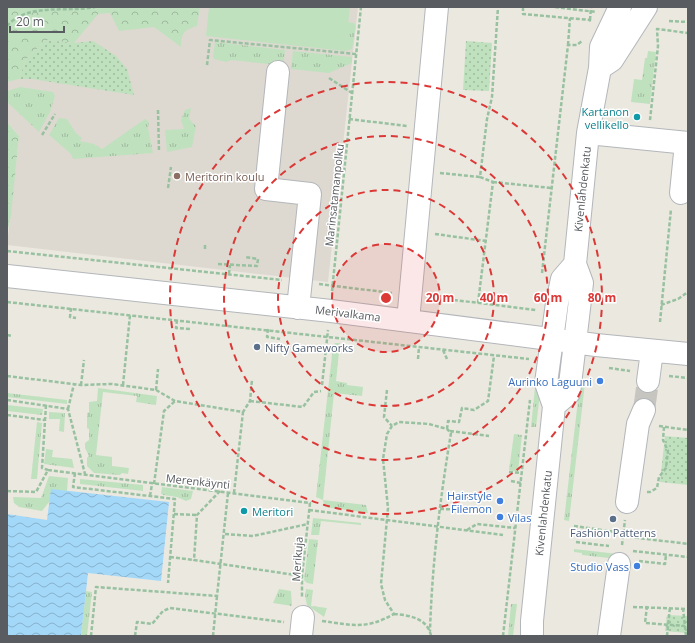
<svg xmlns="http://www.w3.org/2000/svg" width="695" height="643" font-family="'Open Sans',sans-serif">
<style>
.education{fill:#ddd9d1}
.grass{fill:url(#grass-tufts)}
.forest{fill:url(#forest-crowns)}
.park{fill:url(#park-dots)}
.garden{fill:#c0e1be}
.water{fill:url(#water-waves)}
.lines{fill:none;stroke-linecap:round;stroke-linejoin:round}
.minor-tunnel{stroke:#c6c5c0;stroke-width:22;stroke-dasharray:22 11;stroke-linecap:butt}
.minor-casing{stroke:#b3b6ba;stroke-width:24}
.path{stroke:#98c1a0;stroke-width:2.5;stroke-dasharray:4 2;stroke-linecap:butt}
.minor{stroke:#fff;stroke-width:22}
.path-bridge{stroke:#98c1a0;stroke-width:2.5;stroke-dasharray:4 2;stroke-linecap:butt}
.ring{fill:none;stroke:#db3836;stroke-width:2;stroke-dasharray:7 5}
.culture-dot{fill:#0f9aa8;stroke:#fff;stroke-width:1.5}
.education-dot{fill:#8d6e63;stroke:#fff;stroke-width:1.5}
.service-dot{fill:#5c6f8a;stroke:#fff;stroke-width:1.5}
.shop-dot{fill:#3f7fe0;stroke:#fff;stroke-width:1.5}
.labels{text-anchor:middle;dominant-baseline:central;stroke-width:3;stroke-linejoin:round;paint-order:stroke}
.culture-label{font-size:11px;fill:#0d838f;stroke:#fff;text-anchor:end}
.education-label{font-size:11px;fill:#785e54;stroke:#fff;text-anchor:start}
.street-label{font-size:11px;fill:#595c60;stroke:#fff}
.service-label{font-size:11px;fill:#4e5e75;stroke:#fff;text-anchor:start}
.shop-label{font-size:11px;fill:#366cbe;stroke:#fff;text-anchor:end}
.centre{fill:#db3836;stroke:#fff;stroke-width:2}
.ring-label{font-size:12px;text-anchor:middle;font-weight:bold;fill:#db3836;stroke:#fff;stroke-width:3;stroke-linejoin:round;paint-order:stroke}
</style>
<defs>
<pattern id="grass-tufts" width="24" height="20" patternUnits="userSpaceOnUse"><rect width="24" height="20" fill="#c0e1be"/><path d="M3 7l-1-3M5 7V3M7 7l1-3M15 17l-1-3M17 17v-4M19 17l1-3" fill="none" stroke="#9fba9e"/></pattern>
<pattern id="forest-crowns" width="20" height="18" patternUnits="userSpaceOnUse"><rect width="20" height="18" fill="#c0e1be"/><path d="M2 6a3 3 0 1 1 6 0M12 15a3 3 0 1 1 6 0" fill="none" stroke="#9fba9e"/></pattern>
<pattern id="park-dots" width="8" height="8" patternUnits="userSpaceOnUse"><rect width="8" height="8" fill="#c0e1be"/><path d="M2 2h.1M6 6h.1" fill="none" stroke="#9fba9e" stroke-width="1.8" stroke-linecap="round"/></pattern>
<pattern id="water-waves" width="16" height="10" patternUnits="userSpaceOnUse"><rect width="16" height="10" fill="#a3d8f8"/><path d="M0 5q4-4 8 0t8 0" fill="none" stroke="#88b2cc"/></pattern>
</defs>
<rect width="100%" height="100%" fill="#ebe8e0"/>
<path class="education" d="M32 7H358L328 282 7 245 19 136 7 122V19Z"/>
<path class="grass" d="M348 22 354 23 356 26 352 49 345 51Z
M215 42 285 50 283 69 268 64 232 60 226 62 214 59 213 57Z
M293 51 352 57V63L329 73 291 69Z
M648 51 656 52 650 104 631 102 634 79 642 80 645 58H647Z
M20 87 53 92 55 96 50 112 39 132 7 102V91Z
M191 108 189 119 196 126 192 147 167 152 165 130 184 129 181 120 185 110Z
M59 118 67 119 76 133 82 138 80 141 94 144 102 149 145 119 149 122 148 128 153 153 73 159 71 154 49 135Z
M335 343H340L336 381 347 383V385L363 387 362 396 334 393 323 500 366 505 368 513 325 507 323 500 316 497 333 346Z
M536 377H542L536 427H531Z
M580 383H585L569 521 564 520Z
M98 388 157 396 156 405 136 402 137 396 103 392 96 455 112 457V466L129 468 128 474 122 473 120 475 94 473 87 466V458L89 456 85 448V443L89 440V429L87 428V413L89 412V402L97 401Z
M7 393 67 400V404L7 397Z
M7 405 43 409 42 415 7 411Z
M49 412 65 413 64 432 59 431 60 419H49Z
M37 422 42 423 37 479H31Z
M514 434 522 435 518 472 509 470Z
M46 449 53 450 52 457 72 459 74 468 44 464Z
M49 476 68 478 67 491 52 490 50 501 42 511 19 507 14 503 13 497 41 498Z
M80 479 143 485V491L80 484Z
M162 487 193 491 191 499 186 501 177 497 163 495 161 493Z
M313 518 361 523V525L321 521 319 535H311Z
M309 539 318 540 313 584 307 583 304 580Z
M574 549 618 554V559L582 555V553L574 552Z
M279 589 291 591 292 606 273 603Z
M306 589 313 590 311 606 327 608 324 617 307 605 305 596Z
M86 591 92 592 87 636H81Z
M511 604H517L513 636H508Z"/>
<path class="forest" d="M7 7H200L197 26C184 30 181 33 181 47L154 27 119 31 110 13 98 14 74 43 45 40 26 60 19 79 7 82Z
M7 122 19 136 11 216 7 233Z"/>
<path class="park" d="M45 40 74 43 93 41 116 56 127 69 134 95 32 79H19L26 60Z
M466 41 492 43 489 91 463 90Z
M665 436 688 438V485L660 482Z
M667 615 688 616V636L687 633 665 631Z"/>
<path class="garden" d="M209 7H350L345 51 206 36Z"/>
<path class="water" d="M51 489 169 502 161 581 88 573 81 636H7V514L47 520Z"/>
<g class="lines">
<path class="minor-tunnel" d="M644 410 648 381"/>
<g class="minor-casing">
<path id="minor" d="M600 68 612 60 646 7
M278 72 266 189 310 194 298 308
M588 133 688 143
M681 193 686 143
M7 276 331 311 596 345 688 354
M408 321 437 7
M648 381 652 351
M554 406 569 393 582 283 575 264 588 133 600 68 601 47 620 7
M627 502 638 424 644 410
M301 636 303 617
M532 636V621L554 406 546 383 557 303 562 279 575 264
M609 636 619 564"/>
</g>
<path class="path" d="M523 7V14L590 20 589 22
M555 7 596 12
M669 21 688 22
M7 26C28 2 67 13 95 7
M568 45 570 18
M207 65 210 40 356 54
M329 78 352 93
M158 110 159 152
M349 119 407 126
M650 120 658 46 657 29 688 33
M42 135 55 114
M440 173 480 177
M493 182 551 188
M168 188 171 167
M435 234 486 241
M205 249V243
M7 251 282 280
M218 264 257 266 258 259 245 257
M542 273 568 45H577L582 41
M229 274 230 265
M319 284 392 293
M332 291 361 7
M430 297 536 310
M7 302 529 359
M478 303 493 182 480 177 487 119 492 97 498 7
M661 305 678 299 688 292
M71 308 70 317 76 318
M177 320 176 328 190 329V331
M660 322 671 209
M268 329 267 337 280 339
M7 335 12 336
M443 350 447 359
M418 359 419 347
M609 368 630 371
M7 376 81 385 112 384 156 390 175 401 243 412 250 401 252 380
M669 376 688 378
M81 385 84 360
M123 385 130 315
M322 385 328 330
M156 390 158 369
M387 390 384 417 392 426
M7 400 68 409 85 474
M250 401 303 407 314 392 321 391
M46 405 42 468 48 470
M68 409 74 384
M7 415 45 420
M659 426 688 430
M447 429 448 421 459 422 462 408 474 410 488 401 494 356
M450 431 489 436
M509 472 522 473
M75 473 73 487 175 499 168 583
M511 481 521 483
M154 484 164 411 175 401
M7 491 36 492 48 470 310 503 302 576V598
M220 491 197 515 194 560 302 576
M647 492H650L657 488 659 477 666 468 668 451 663 440 664 427
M234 493 243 412
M150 496 152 484
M440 509 476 510
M309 510 503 535
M174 514 197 515
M574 526 623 533
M467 530 477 524 515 528
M225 534 253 536 308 524
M623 536 688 544
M576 542 609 546
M622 545 625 520
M633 551 688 557
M170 557 194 560
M639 561 665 564 666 555
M647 606 645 623 685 626
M633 607 688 609
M683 608 686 636
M394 614C408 615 428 618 431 636
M322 621C353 625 365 630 394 614L385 600 381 584 388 508 383 459 387 434 392 426 399 422 429 424 447 429 451 433C440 499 432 565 430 631
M91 636 96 587 217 596 228 493
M135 636 137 622 152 624 163 611 170 608 284 622
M213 636 217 596
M503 636 530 400
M667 636 670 607"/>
<use href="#minor" class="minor"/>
<path class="path-bridge" d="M590 20 591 7"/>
</g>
<circle cx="386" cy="298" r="54" fill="#db3836" fill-opacity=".12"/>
<g class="ring">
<circle cx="386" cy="298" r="54"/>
<circle cx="386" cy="298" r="108"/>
<circle cx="386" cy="298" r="162"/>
<circle cx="386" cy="298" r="216"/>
</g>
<g class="culture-dot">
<circle cx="637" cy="117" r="4"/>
<circle cx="244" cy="511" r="4"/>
</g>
<circle class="education-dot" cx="177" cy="176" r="4"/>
<g class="service-dot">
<circle cx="257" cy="347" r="4"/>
<circle cx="613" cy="519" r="4"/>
</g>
<g class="shop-dot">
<circle cx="600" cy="381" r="4"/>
<circle cx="500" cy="501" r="4"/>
<circle cx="500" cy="517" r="4"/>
<circle cx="637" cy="566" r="4"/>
</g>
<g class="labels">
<g class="culture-label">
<text x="629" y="111">Kartanon<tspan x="629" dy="13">vellikello</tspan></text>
<text x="252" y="511" text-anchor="start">Meritori</text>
</g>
<g class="education-label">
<text x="185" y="176">Meritorin koulu</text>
</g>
<g class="street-label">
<text transform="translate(582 189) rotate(-84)">Kivenlahdenkatu</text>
<text transform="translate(334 195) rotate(-84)">Marinsatamanpolku</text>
<text transform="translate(348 313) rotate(7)">Merivalkama</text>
<text transform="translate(198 481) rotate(6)">Merenkäynti</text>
<text transform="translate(543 513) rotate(-84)">Kivenlahdenkatu</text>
<text transform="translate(297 559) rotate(-86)">Merikuja</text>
</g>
<g class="service-label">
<text x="265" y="347">Nifty Gameworks</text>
<text x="613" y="532" text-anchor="middle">Fashion Patterns</text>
</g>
<g class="shop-label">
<text x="592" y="381">Aurinko Laguuni</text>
<text x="492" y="495">Hairstyle<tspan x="492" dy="13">Filemon</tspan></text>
<text x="508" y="517" text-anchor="start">Vilas</text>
<text x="629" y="566">Studio Vass</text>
</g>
</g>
<circle cx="386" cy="298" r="6" class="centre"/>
<g class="ring-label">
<text x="440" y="302">20 m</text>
<text x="494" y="302">40 m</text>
<text x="548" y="302">60 m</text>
<text x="602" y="302">80 m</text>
</g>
<rect width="695" height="643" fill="none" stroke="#595c60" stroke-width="16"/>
<path d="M10 26v6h54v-6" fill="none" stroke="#595c60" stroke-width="2"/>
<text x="16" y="26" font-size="12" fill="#595c60" stroke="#ffffff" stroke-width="3" paint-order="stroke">20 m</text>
</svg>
